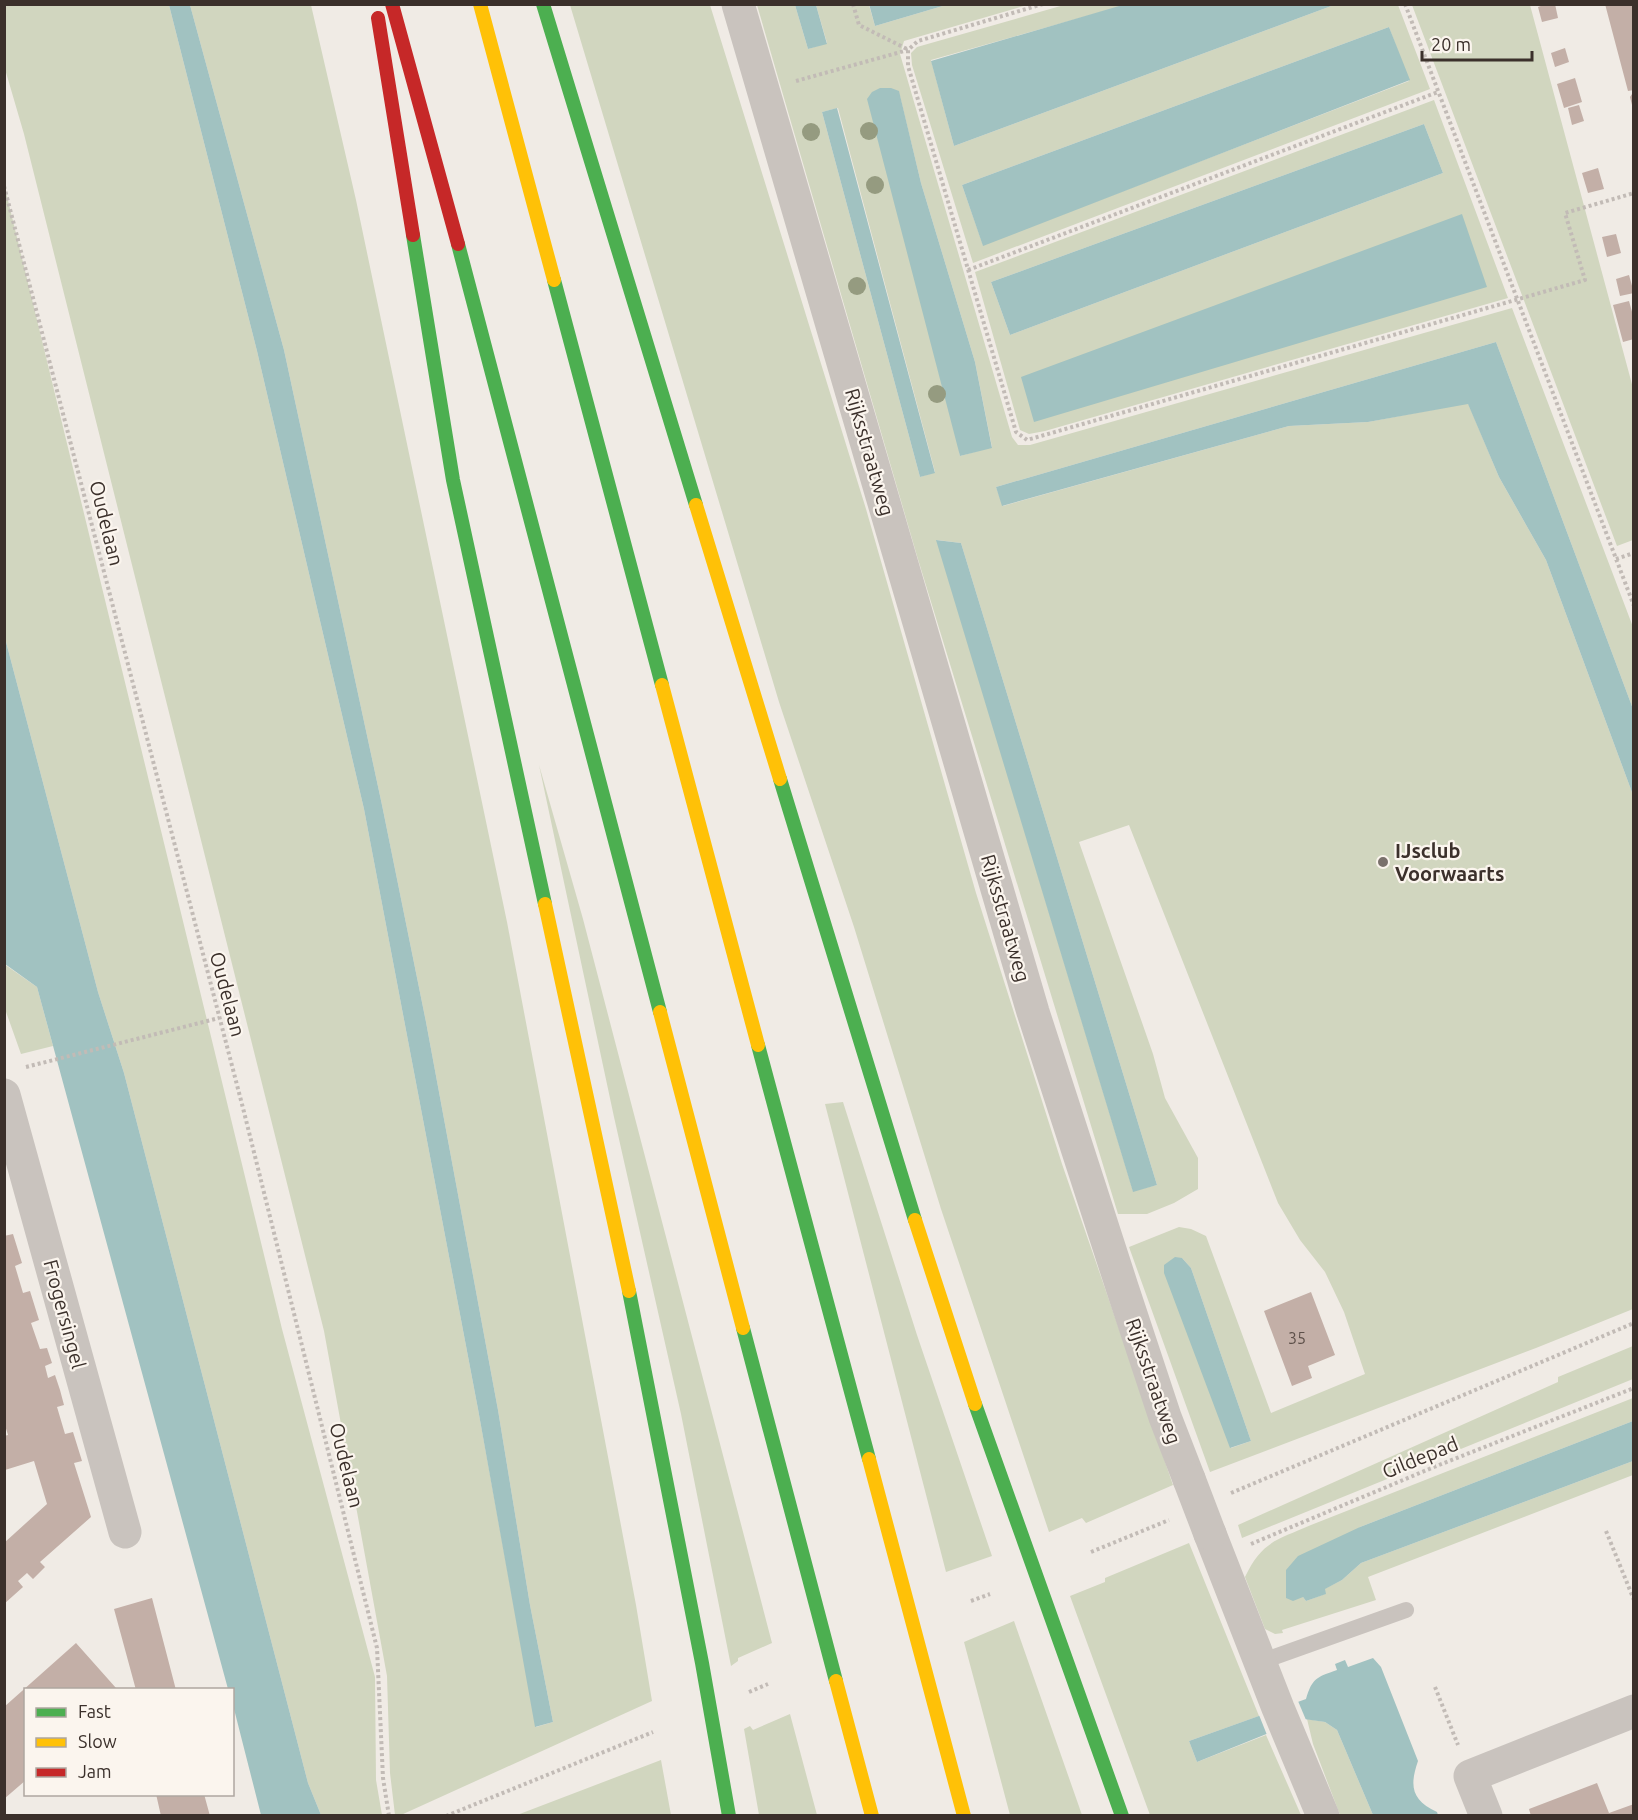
<svg xmlns="http://www.w3.org/2000/svg" width="1638" height="1820" font-family="Ubuntu,sans-serif">
<style>
.green{fill:#d1d6bf;fill-rule:evenodd}
.water{fill:#a1c2c1}
.pier{fill:#f0ebe5}
.building{fill:#c3afa7}
.lines{fill:none;stroke-linecap:round;stroke-linejoin:round}
.path{stroke:#c2bbb6;stroke-width:4;stroke-dasharray:3 3;stroke-linecap:butt}
.lane{stroke:#c9c3be;stroke-width:16}
.street{stroke:#c9c3be;stroke-width:33}
.fast{stroke:#4caf50;stroke-width:14}
.slow{stroke:#ffc107;stroke-width:14}
.jam{stroke:#c62828;stroke-width:14}
.street-bridge{stroke:#c9c3be;stroke-width:33}
.tree{fill:#959b80}
.poi-dot{fill:#7a716c;stroke:#fbf5ee;stroke-width:2}
.labels{text-anchor:middle;dominant-baseline:central;stroke-width:4.5;stroke-linejoin:round;paint-order:stroke}
.number-label{font-size:16px;fill:#5d504a}
.street-label{font-size:20px;fill:#3b302b;stroke:#fbf5ee}
.poi-label{font-size:20px;font-weight:bold;fill:#3b302b;stroke:#fbf5ee;text-anchor:start}
</style>
<rect width="100%" height="100%" fill="#f0ebe5"/>
<path class="green" d="M4 5H169L257 351 364 809 478 1409 536 1727 553 1722 530 1605 498 1410 426 1022 382 805 284 350 190 5H311L356 200 507 922 636 1605 652 1701 401 1815H395L390 1773 387 1676 324 1331 24 134 5 69Z
M570 5H710L866 509 976 893 1062 1164 1173 1485 1086 1523 1082 1518 1049 1532 941 1209 854 927 779 702Z
M757 5H795L808 49 827 43 816 5H869L875 26 946 5H1027L904 41 900 54 1012 437 1018 445H1030L1512 308 1633 627V709L1496 342 996 487 1003 506 1289 426 1368 422 1468 403 1499 477 1546 560 1633 795V1309L1536 1348 1210 1472 1129 1247 1179 1227 1191 1229 1206 1236 1271 1413 1365 1374 1344 1312 1325 1272 1300 1240 1278 1203 1129 825 1079 842 1153 1054 1165 1098 1198 1158V1189L1174 1203 1147 1214H1118L917 556ZM899 92 921 183 975 362 992 447 960 456ZM838 108 935 472 920 477 822 112ZM937 540 961 543 1157 1185 1133 1191ZM1182 1258 1191 1268 1251 1441 1231 1448Z
M1064 5H1126L931 60 954 146 1334 5H1398L1430 89 973 263 912 65 911 53 917 47ZM1389 27 1409 81 983 245 962 185Z
M1412 5H1530L1633 388V540L1617 546Z
M1434 100 1508 298 1045 431 1029 434 1020 430 975 272ZM1424 124 1443 173 1010 335 991 282Z
M4 184 282 1329 375 1677 376 1780 382 1815H321L308 1783 124 1073 98 992 5 638Z
M539 765 583 919 772 1643 738 1658V1661L731 1666 681 1414 614 1117Z
M4 964 37 987 53 1046 21 1054 5 1009Z
M843 1102 917 1335 992 1556 946 1572 825 1104Z
M1633 1346V1379L1242 1538 1238 1525 1558 1382V1377Z
M1633 1398V1421L1360 1527 1303 1597 1306 1601 1325 1594 1324 1589 1342 1580 1361 1563 1633 1461V1475L1368 1577 1376 1600 1282 1630 1283 1633 1275 1634 1265 1629 1245 1577C1262 1541 1277 1540 1311 1525Z
M1189 1543 1259 1716 1189 1741 1197 1762 1266 1735 1301 1815H1150L1070 1596 1105 1582V1578Z
M1014 1621 1082 1815H1010L964 1642Z
M790 1714 817 1815H759L744 1729 750 1726 753 1730Z
M1307 1719 1325 1722 1337 1730 1373 1815H1340L1313 1744Z
M661 1760 671 1815H517Z"/>
<path class="water" d="M869 4H946V5L875 26Z
M1126 4 1334 5 954 146 931 61Z
M169 5H190L284 350 382 805 426 1022 498 1410 530 1605 553 1722 535 1727 478 1409 364 809 257 351Z
M795 5H816L827 44 808 49Z
M1389 27 1410 80 983 246 962 185Z
M880 88H891L899 91 921 183 975 362 992 448 960 456 867 99 872 92Z
M837 108 935 473 920 477 822 112Z
M1424 124 1443 173 1010 335 991 282Z
M1462 214 1487 287 1034 422 1021 377Z
M1496 342 1633 709V795L1546 560 1499 477 1468 404 1368 422 1289 426 1002 506 996 487Z
M936 540 961 543 1157 1185 1133 1192Z
M5 638 98 992 124 1073 308 1783 321 1815H261L233 1705 232 1690 228 1689 37 987 5 964Z
M1175 1257 1182 1258 1191 1268 1251 1441 1230 1448 1164 1273V1265Z
M1633 1421V1461L1361 1563 1342 1580 1325 1589 1326 1594 1306 1601 1303 1597 1293 1601 1286 1598V1570L1298 1556 1360 1527Z
M1373 1658 1381 1667 1418 1761C1409 1787 1412 1800 1437 1812L1438 1815H1373L1337 1730 1325 1722 1304 1719 1197 1762 1189 1741 1306 1699C1312 1678 1317 1677 1337 1670L1335 1664 1345 1660 1348 1667Z"/>
<path class="pier" d="M1298 1701 1306 1720 1267 1735 1259 1715Z"/>
<path class="building" d="M1546 4H1555L1558 18 1542 22 1538 7Z
M1605 4H1634V90L1628 91Z
M1565 48 1569 62 1555 67 1551 53Z
M1575 78 1582 102 1564 108 1557 84Z
M1634 91V109H1633L1630 97Z
M1579 105 1584 121 1572 125 1568 108Z
M1598 168 1604 189 1588 193 1582 173Z
M1616 234 1621 253 1607 257 1602 237Z
M1629 275 1634 293 1620 296 1616 279Z
M1629 301 1634 319V339L1623 342 1613 305Z
M13 1234 22 1263 15 1266 23 1293 30 1291 39 1320 31 1323 40 1349 47 1348 52 1363 45 1366 48 1378 55 1375 60 1390 64 1405 57 1407 65 1434 73 1432 82 1461 74 1463 91 1517 40 1562 45 1567 33 1579 27 1573 18 1581 23 1587 4 1604V1543L47 1504 34 1461 5 1470 4 1467V1436L8 1435 4 1422V1236Z
M1311 1292 1335 1355 1308 1366 1312 1378 1292 1386 1264 1311Z
M152 1598 176 1690H136L114 1609Z
M76 1643 116 1688 26 1690V1780L4 1799V1707Z
M1597 1783 1609 1813 1634 1804V1816H1531L1529 1809Z
M156 1794H204L210 1816H161Z"/>
<g class="lines">
<path class="path" d="M853 4 859 25 907 49
M1043 4 918 41 908 50V66L1016 432 1027 440 1585 280 1565 213 1634 193
M1405 4 1634 606
M796 81 908 50
M4 186 244 1112 377 1648 383 1778 389 1816
M968 270 1438 92
M1616 559 1634 553
M26 1067 219 1018
M1231 1493 1634 1323
M1606 1531 1634 1600
M1251 1544 1434 1467 1634 1388
M1091 1552 1169 1520
M971 1601 990 1594
M1435 1687 1458 1745
M749 1692 768 1684
M446 1816 653 1732"/>
<path class="lane" d="M1260 1662 1406 1610"/>
<path class="street" d="M738 4 1033 1012 1122 1287 1165 1417 1189 1479
M4 1095 125 1532
M1210 1534 1278 1708 1323 1816
M1486 1816 1470 1776 1634 1711"/>
<path class="fast" d="M543 4 696 505
M413 235 453 480 545 904
M458 244 660 1012
M554 280 662 685
M780 779 915 1220
M758 1045 869 1459
M629 1291 702 1663 729 1816
M743 1328 836 1681
M975 1404 1122 1816"/>
<path class="slow" d="M480 4 554 280
M696 505 780 779
M662 685 758 1045
M545 904 629 1291
M660 1012 743 1328
M915 1220 975 1404
M869 1459 964 1816
M836 1681 872 1816"/>
<path class="jam" d="M392 4 458 244
M378 18 413 235"/>
<path class="street-bridge" d="M1189 1479 1210 1534"/>
</g>
<g class="tree">
<circle cx="869" cy="131" r="9"/>
<circle cx="811" cy="132" r="9"/>
<circle cx="875" cy="185" r="9"/>
<circle cx="857" cy="286" r="9"/>
<circle cx="937" cy="394" r="9"/>
</g>
<circle class="poi-dot" cx="1383" cy="862" r="6"/>
<g class="labels">
<g class="number-label">
<text x="1297" y="1338">35</text>
</g>
<g class="street-label">
<text transform="translate(870 452) rotate(74)">Rijksstraatweg</text>
<text transform="translate(107 523) rotate(76)">Oudelaan</text>
<text transform="translate(1006 918) rotate(74)">Rijksstraatweg</text>
<text transform="translate(228 994) rotate(75)">Oudelaan</text>
<text transform="translate(65 1314) rotate(75)">Frogersingel</text>
<text transform="translate(1154 1381) rotate(71)">Rijksstraatweg</text>
<text transform="translate(1420 1457) rotate(-22)">Gildepad</text>
<text transform="translate(347 1465) rotate(76)">Oudelaan</text>
</g>
<g class="poi-label">
<text x="1395" y="850">IJsclub<tspan x="1395" dy="23">Voorwaarts</tspan></text>
</g>
</g>
<rect width="1638" height="1820" fill="none" stroke="#3b302b" stroke-width="12"/>
<rect x="24" y="1688" width="210" height="108" fill="#fbf5ee" stroke="#aea6a0" stroke-width="1.5"/>
<rect x="36" y="1708" width="30" height="9" fill="#4caf50" stroke="#aea6a0" stroke-width="1.5"/>
<text x="78" y="1718" font-size="18" fill="#3b302b">Fast</text>
<rect x="36" y="1738" width="30" height="9" fill="#ffc107" stroke="#aea6a0" stroke-width="1.5"/>
<text x="78" y="1748" font-size="18" fill="#3b302b">Slow</text>
<rect x="36" y="1768" width="30" height="9" fill="#c62828" stroke="#aea6a0" stroke-width="1.5"/>
<text x="78" y="1778" font-size="18" fill="#3b302b">Jam</text>
<path d="M1422 51v9h110v-9" fill="none" stroke="#3b302b" stroke-width="3"/>
<text x="1431" y="51" font-size="18" fill="#3b302b" stroke="#fbf5ee" stroke-width="4.5" paint-order="stroke">20 m</text>
</svg>
